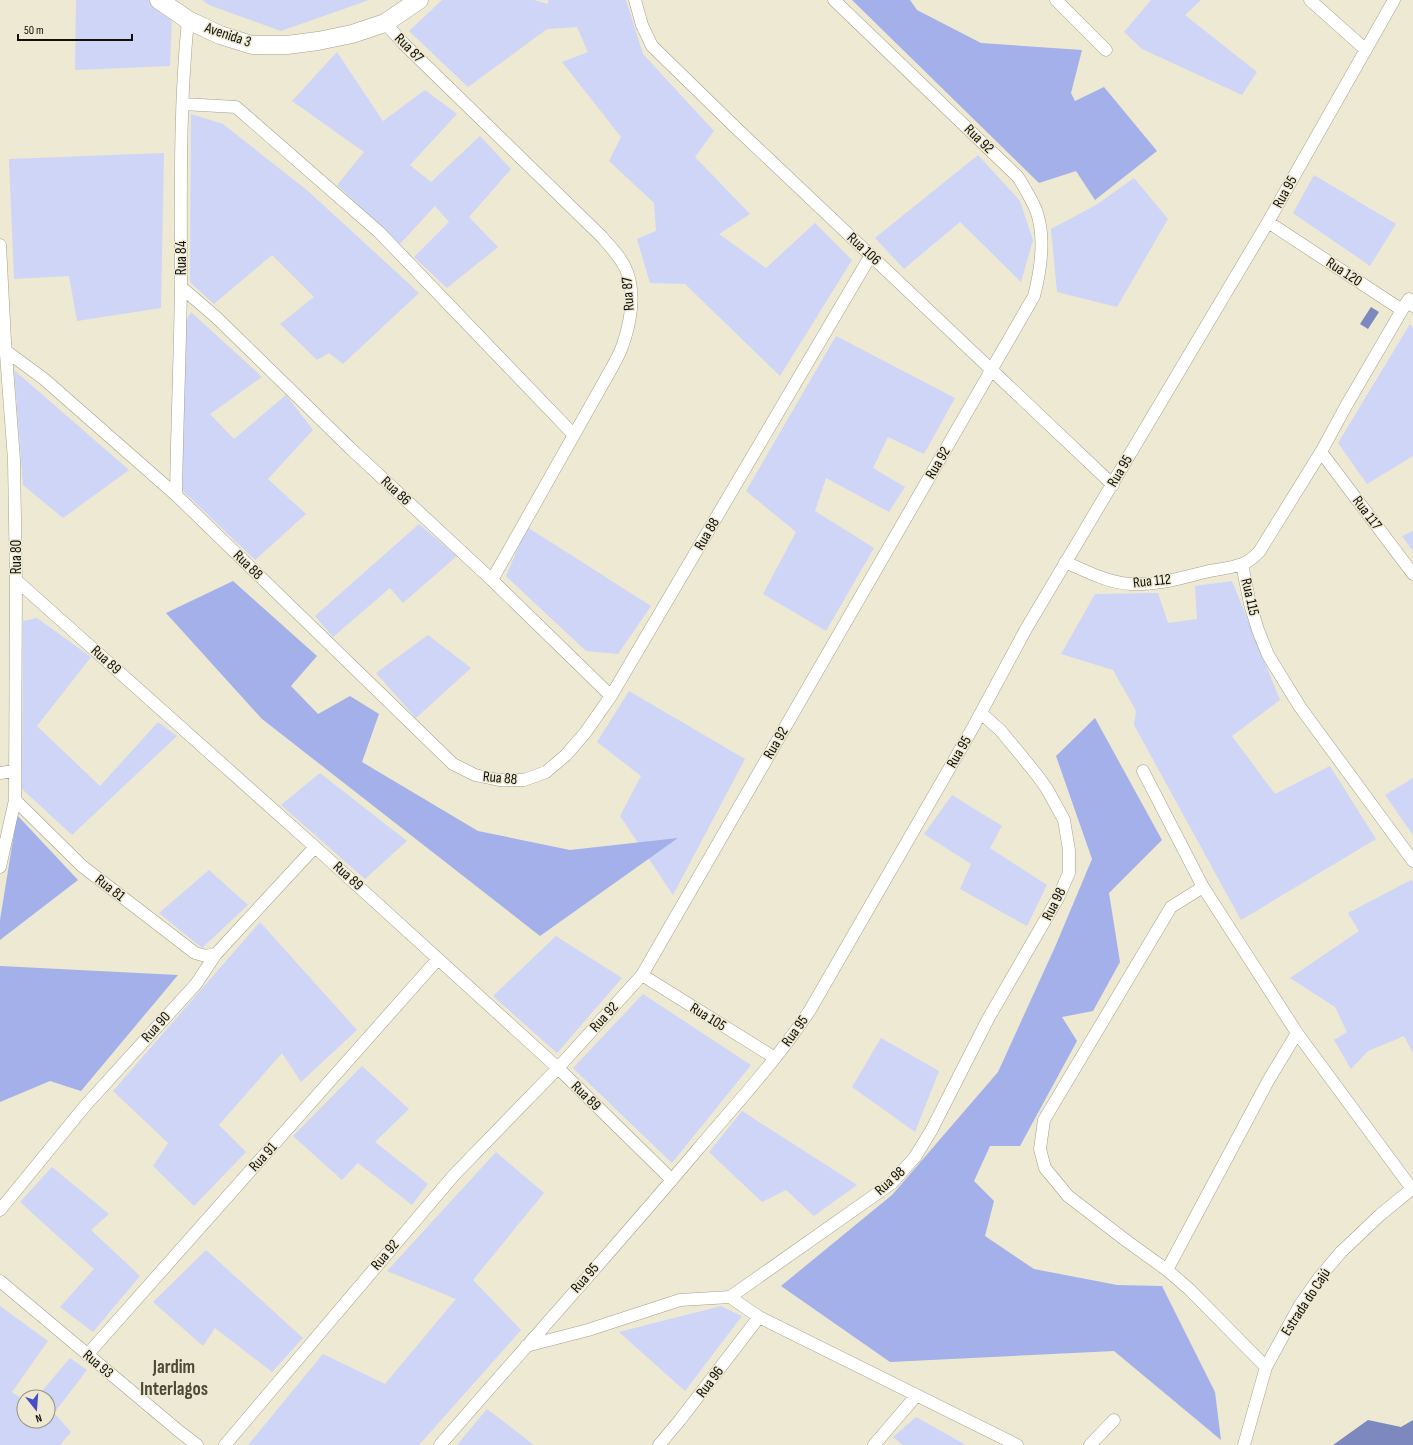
<svg xmlns="http://www.w3.org/2000/svg" width="1413" height="1445" font-family="'Sofia Sans Condensed',sans-serif">
<style>
.green{fill:#ced5f7}
.forest{fill:#a4b0ea}
.water{fill:#7d88bf}
.lines{fill:none;stroke-linecap:round;stroke-linejoin:round}
.minor-casing{stroke:#a4a08b;stroke-width:13}
.secondary-casing{stroke:#a4a08b;stroke-width:19}
.minor{stroke:#fff;stroke-width:12}
.secondary{stroke:#fff;stroke-width:18}
.labels{text-anchor:middle;dominant-baseline:central;stroke-width:3;stroke-linejoin:round;paint-order:stroke}
.street-label{font-size:15px;fill:#100f08;stroke:#ede9d3}
.district-label{font-size:19px;font-weight:bold;fill:#4e4a38;stroke:#ede9d3}
</style>
<rect width="100%" height="100%" fill="#ede9d3"/>
<path class="green" d="M76 0H149L172 17 170 66 75 70Z
M202 0H369L281 31 209 5Z
M442 0H534L548 4V0H626L643 54 714 131 695 157 750 214 719 234 766 268 815 223 852 260 780 376 685 284 650 283 637 239 656 231 654 203 609 161 621 137 562 62 588 52 577 27 547 29 468 87 409 31Z
M1151 0H1201L1185 15 1257 72 1242 95 1142 49 1124 32Z
M337 52 383 121 425 90 457 114 410 165 431 182 480 136 511 169 469 217 498 247 447 288 414 257 449 222 435 206 400 244 337 185 364 152 292 101Z
M191 114 223 124 308 191 419 293 343 364 329 353 317 360 280 324 314 297 272 255 214 304 190 282Z
M164 153 161 308 77 321 69 276 14 279 9 159Z
M978 155 1020 201 1033 240 1021 282 960 222 904 269 875 238Z
M1314 175 1396 224 1370 266 1293 213Z
M1134 178 1168 219 1117 307 1057 292 1051 229 1096 205Z
M191 312 262 377 210 414 234 439 286 395 313 430 268 479 306 514 255 560 182 490 186 320Z
M1410 324 1413 328V456L1367 484 1338 443Z
M836 336 955 398 924 454 888 437 873 468 905 487 889 512 826 478 815 511 874 548 826 631 763 594 796 532 746 491Z
M14 370 129 470 63 518 23 485Z
M419 524 457 556 403 603 390 588 333 637 315 616Z
M527 527 651 606 618 654 586 651 506 576Z
M1413 531V551L1402 536Z
M1232 581 1280 700 1232 736 1275 794 1330 766 1376 839 1241 920 1134 725 1136 711 1113 670 1061 654 1095 594 1158 593 1168 623 1197 619 1195 586Z
M37 618 91 657 37 726 100 786 158 722 177 736 72 835 22 789 23 621Z
M428 635 471 668 416 718 376 673Z
M629 691 745 759 673 895 620 816 641 776 597 742Z
M320 773 407 841 365 879 281 805Z
M1413 778V835L1385 795Z
M952 795 1002 826 990 848 1047 885 1027 926 960 889 971 864 924 834Z
M209 870 248 905 202 948 159 913Z
M1411 880 1413 882V1053L1404 1036 1368 1051 1351 1069 1334 1040 1347 1032 1335 1007 1290 978 1359 931 1348 913Z
M260 922 357 1030 301 1082 282 1053 219 1125 246 1152 194 1206 153 1166 168 1143 113 1091Z
M556 936 622 978 557 1053 493 996Z
M643 994 751 1065 672 1163 573 1068Z
M881 1038 939 1071 915 1132 852 1087Z
M362 1066 409 1109 375 1142 428 1184 412 1205 358 1163 342 1180 293 1136Z
M742 1111 857 1185 814 1216 786 1190 762 1202 709 1152Z
M496 1152 544 1193 473 1280 521 1330 419 1445H248L323 1354 385 1384 456 1299 387 1271Z
M52 1167 109 1214 91 1230 140 1276 93 1332 60 1307 94 1269 20 1202Z
M206 1250 303 1338 272 1372 215 1328 203 1346 153 1302Z
M0 1306 48 1341 12 1392 24 1400V1421H48V1397H37L70 1358 87 1370 54 1413 71 1432 60 1445H0Z
M721 1306 742 1316 685 1391 619 1332Z
M487 1409 534 1445H457Z
M916 1417 966 1445H903L893 1437Z"/>
<path class="forest" d="M852 0H910L917 10 981 43 1082 50 1071 93 1075 101 1104 87 1157 151 1095 200 1076 171 1039 183Z
M233 581 317 656 291 686 318 714 350 696 379 714 362 762 478 831 570 850 678 838 540 936 262 719 166 613Z
M1095 718 1162 840 1109 893 1120 962 1093 1011 1062 1017 1077 1041 1020 1146H990L974 1181 994 1201 985 1236 1034 1269 1117 1285 1162 1286 1215 1392 1221 1440 1114 1351 890 1362 781 1286 892 1195 998 1072 1055 947 1092 859 1056 756Z
M17 815 78 880 0 940V920Z
M0 966 178 975 81 1091 50 1081 0 1102Z"/>
<path class="water" d="M1371 307 1379 312 1368 329 1360 324Z
M1368 1420 1401 1427 1413 1420V1445H1333Z"/>
<g class="lines">
<g class="minor-casing">
<path id="minor" d="M635 0 642 25 652 46 734 126 1113 485
M1056 0 1106 50
M1310 0 1366 50
M385 23 404 44 602 237C611 248 622 258 627 272 636 295 630 325 622 347 618 358 611 369 605 380L492 580
M183 104 236 107 379 232 574 435
M1268 222 1402 310 1409 299 1413 306
M0 245 5 341 14 460 16 580 15 800 0 867
M181 287 217 318 350 448 492 580 611 696
M6 351 44 379 176 495 453 764 475 775 499 780H524L546 772 566 755 585 733 611 696 871 255
M1321 452 1413 574
M176 495C177 426 180 356 181 286 181 198 179 109 188 20
M1065 562C1086 571 1108 583 1131 584 1157 586 1184 577 1209 571 1220 569 1232 568 1242 564 1249 562 1254 557 1259 552L1321 452 1346 406 1402 310
M1242 564 1250 604 1258 630 1268 655 1300 707 1413 861
M16 580 315 847 558 1068 672 1180
M1143 771 1203 887 1297 1033 1412 1189
M0 773 14 771
M15 800 82 866 195 953 206 956 216 954
M1203 887 1171 907 1044 1120 1040 1149 1045 1168 1068 1196 1128 1242 1167 1270 1189 1289 1266 1367
M642 975 775 1058
M0 1210 85 1106 196 984 216 954 315 847
M1167 1270 1268 1081 1297 1033
M0 1281 180 1432 197 1445
M730 1297 892 1183 915 1157 931 1131 988 1019 1058 898 1069 873V850L1064 820 1047 789 1037 775 1001 731 981 713
M730 1297 759 1317 1017 1445
M526 1346 588 1330 680 1300 730 1297
M87 1355 438 959
M225 1445 454 1175 558 1068 642 975 1034 296C1041 269 1046 237 1036 210 1031 198 1024 187 1018 177L834 0
M440 1445C526 1346 614 1249 698 1149 736 1104 777 1060 810 1010L971 731 1026 629 1268 222 1394 0
M659 1445 680 1420 759 1317
M874 1445 916 1396
M1090 1445 1114 1420
M1244 1445 1266 1367 1300 1305 1319 1278 1341 1252 1380 1215 1413 1188"/>
</g>
<g class="secondary-casing">
<path id="secondary" d="M159 0 188 20 220 35 252 45H287L318 41 352 34 385 23 419 0"/>
</g>
<use href="#minor" class="minor"/>
<use href="#secondary" class="secondary"/>
</g>
<g class="labels">
<g class="street-label">
<text transform="translate(228 35) rotate(19)">Avenida 3</text>
<text transform="translate(409 48) rotate(45)">Rua 87</text>
<text transform="translate(979 139) rotate(44)">Rua 92</text>
<text transform="translate(1285 192) rotate(-61)">Rua 95</text>
<text transform="translate(864 249) rotate(43)">Rua 106</text>
<text transform="translate(181 258) rotate(-90)">Rua 84</text>
<text transform="translate(1344 272) rotate(33)">Rua 120</text>
<text transform="translate(628 294) rotate(-94)">Rua 87</text>
<text transform="translate(938 463) rotate(-60)">Rua 92</text>
<text transform="translate(1120 471) rotate(-59)">Rua 95</text>
<text transform="translate(396 491) rotate(43)">Rua 86</text>
<text transform="translate(1367 513) rotate(53)">Rua 117</text>
<text transform="translate(707 534) rotate(-60)">Rua 88</text>
<text transform="translate(16 557) rotate(-90)">Rua 80</text>
<text transform="translate(248 565) rotate(44)">Rua 88</text>
<text transform="translate(1152 581) rotate(-6)">Rua 112</text>
<text transform="translate(1250 597) rotate(77)">Rua 115</text>
<text transform="translate(106 660) rotate(42)">Rua 89</text>
<text transform="translate(776 743) rotate(-60)">Rua 92</text>
<text transform="translate(959 752) rotate(-60)">Rua 95</text>
<text transform="translate(500 778) rotate(5)">Rua 88</text>
<text transform="translate(348 876) rotate(42)">Rua 89</text>
<text transform="translate(110 888) rotate(38)">Rua 81</text>
<text transform="translate(1054 904) rotate(-63)">Rua 98</text>
<text transform="translate(604 1017) rotate(-48)">Rua 92</text>
<text transform="translate(708 1017) rotate(32)">Rua 105</text>
<text transform="translate(156 1027) rotate(-48)">Rua 90</text>
<text transform="translate(795 1031) rotate(-54)">Rua 95</text>
<text transform="translate(586 1096) rotate(44)">Rua 89</text>
<text transform="translate(263 1157) rotate(-48)">Rua 91</text>
<text transform="translate(890 1181) rotate(-42)">Rua 98</text>
<text transform="translate(385 1255) rotate(-50)">Rua 92</text>
<text transform="translate(585 1278) rotate(-49)">Rua 95</text>
<text transform="translate(1306 1302) rotate(-57)">Estrada do Cajú</text>
<text transform="translate(98 1364) rotate(40)">Rua 93</text>
<text transform="translate(710 1382) rotate(-53)">Rua 96</text>
</g>
<g class="district-label">
<text x="174" y="1367">Jardim<tspan x="174" dy="22">Interlagos</tspan></text>
</g>
</g>
<g transform="translate(36 1409) rotate(163)"><circle r="19" fill="#ede9d3" stroke="#959282"/>
<path d="M0-3L7 15L0 10L-7 15Z" fill="#484ec3"/>
<text y="-6" font-size="11" font-weight="bold" text-anchor="middle" fill="#100f08">N</text>
</g>
<path d="M18 34v6h114v-6" fill="none" stroke="#100f08" stroke-width="2"/>
<text x="24" y="34" font-size="12" fill="#100f08" stroke="#ede9d3" stroke-width="3" paint-order="stroke">50 m</text>
</svg>
